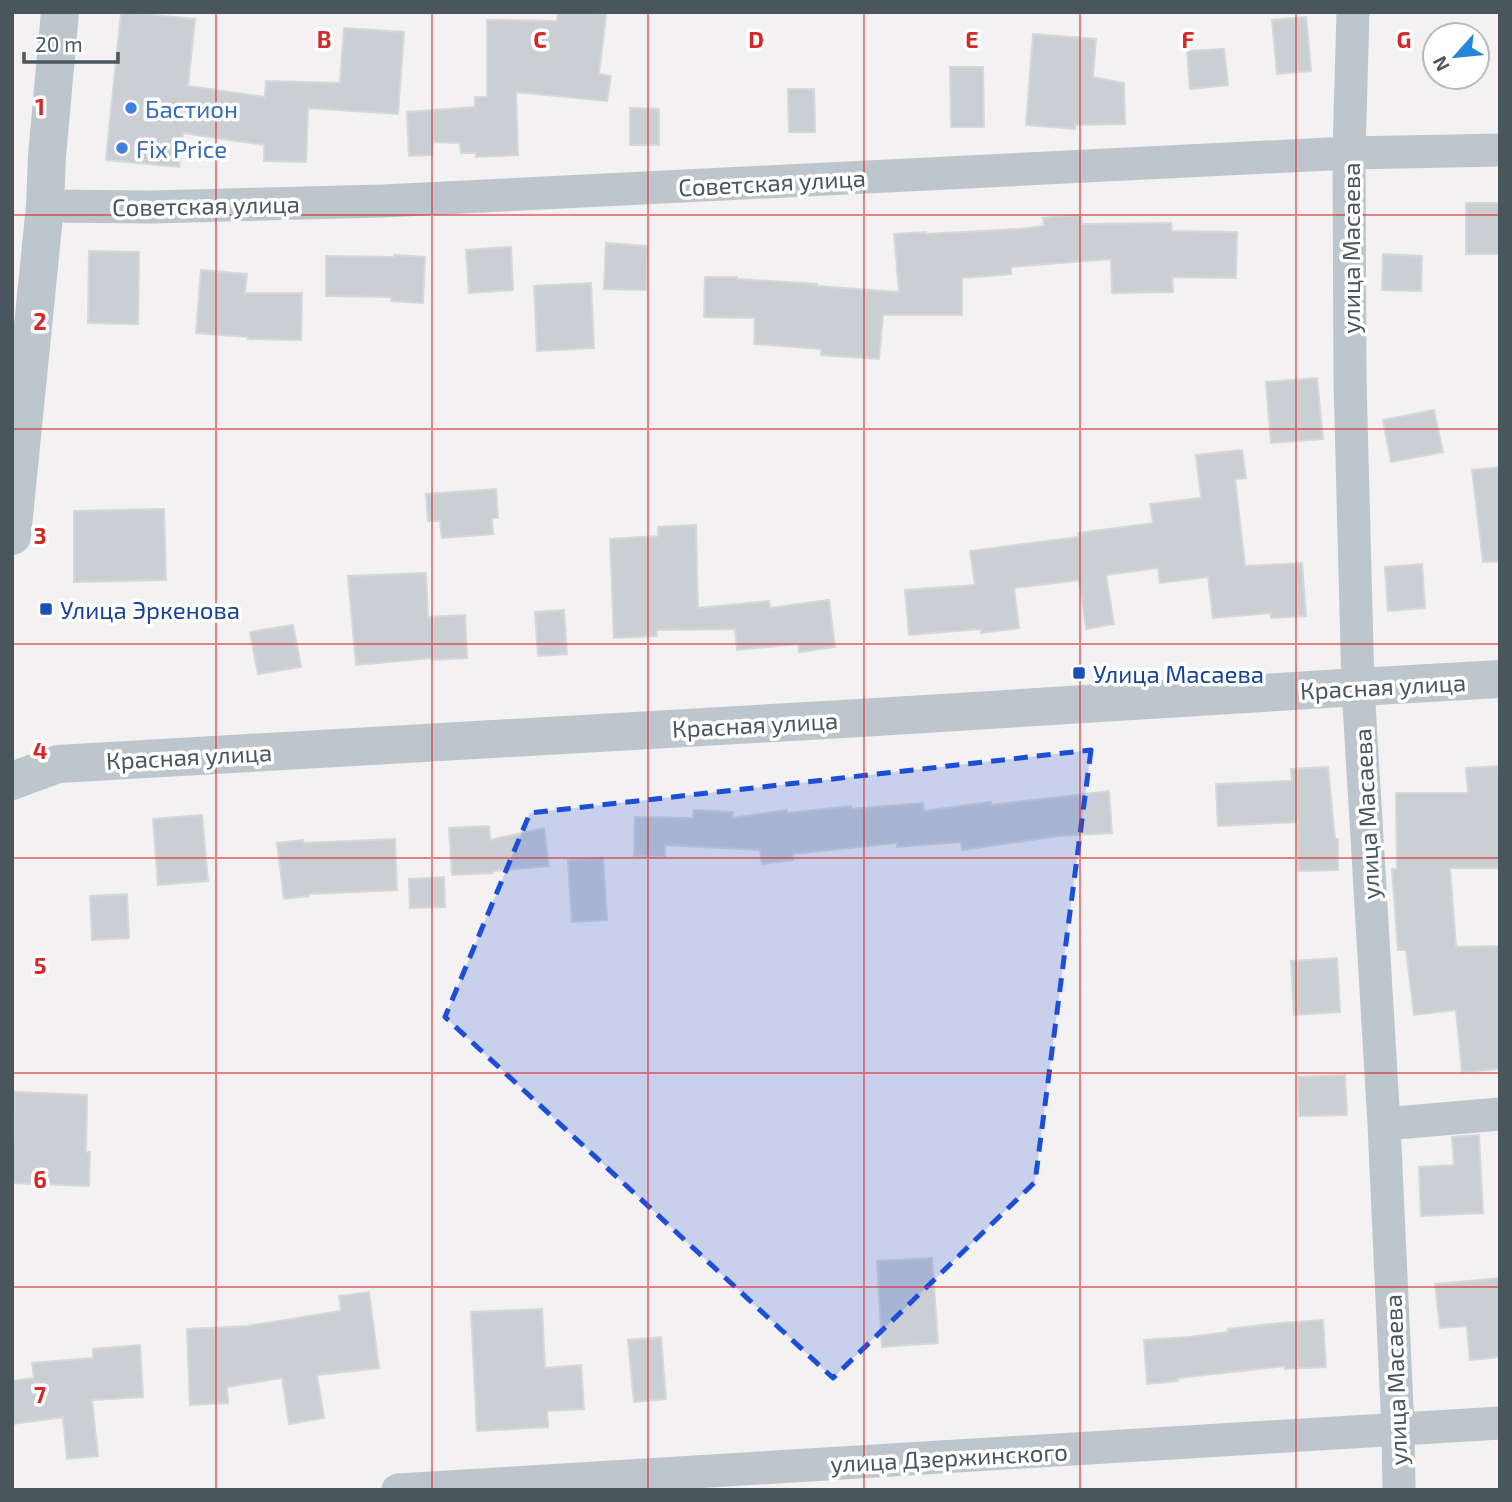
<svg xmlns="http://www.w3.org/2000/svg" width="1512" height="1502" font-family="'Exo 2',sans-serif">
<style>
.building{fill:#cbced3;stroke:#d5d8db;stroke-width:2}
.lines{fill:none;stroke-linecap:round;stroke-linejoin:round}
.minor{stroke:#bdc6cc;stroke-width:33}
.tertiary{stroke:#bdc6cc;stroke-width:38}
.marked{fill:#1d4ed8;fill-opacity:0.2;stroke:#1d4ed8;stroke-width:5;stroke-dasharray:14 9;stroke-linejoin:round}
.grid{fill:none;stroke:#d62828;stroke-width:2;stroke-opacity:0.55}
.shop-dot{fill:#3f7fe0;stroke:#fff;stroke-width:2.5}
.transit-dot{fill:#1a4fb4;stroke:#fff;stroke-width:2.5}
.labels{text-anchor:middle;dominant-baseline:central;stroke-width:7;stroke-linejoin:round;paint-order:stroke}
.shop-label{font-size:24px;fill:#366cbe;stroke:#fff;text-anchor:start}
.street-label{font-size:24px;fill:#49565d;stroke:#fff}
.transit-label{font-size:24px;fill:#164399;stroke:#fff;text-anchor:start}
.grid-label{font-size:23px;text-anchor:middle;font-weight:bold;fill:#d62828;stroke:#fff;stroke-width:7;stroke-linejoin:round;paint-order:stroke}
</style>
<rect width="100%" height="100%" fill="#f3f1f1"/>
<path class="building" d="M121 12 195 19 188 86 265 97 266 81 340 83 344 28 404 32 398 114 308 108 306 162 264 161V145L183 133 179 167 106 160Z
M558 12H587L606 15 599 74 611 76 607 101 516 92 518 155 476 157V153H461L460 143 433 142 432 155 409 156 407 112 475 107V97H487V20L557 21Z
M1306 17 1311 71 1277 74 1272 20Z
M1033 34 1096 39 1093 77 1124 83 1125 124 1075 125V129L1026 125Z
M1224 49 1228 85 1190 89 1187 51Z
M950 67H983L984 127H951Z
M788 89H814L815 132H789Z
M630 108 659 109V145H630Z
M1466 203H1500V254H1466Z
M1081 215 1082 224 1171 223 1172 231 1237 232 1236 278 1172 277 1173 292 1112 293 1111 259 1011 267V274L962 278V315H883L879 359 821 355V349L754 344 755 318 704 317 705 277H737V279L817 284V286L899 292 894 234 926 232V234L1018 229 1044 226 1043 218Z
M606 243 647 246 646 290 604 289Z
M511 247 513 290 469 293 466 250Z
M89 251 139 252 138 324 88 323Z
M1383 254 1422 256 1421 291 1382 290Z
M394 255 425 257 423 303 391 301V297L326 296V256L394 257Z
M201 270 247 274 245 293H302L301 340 248 339V337L196 333Z
M591 283 594 348 537 351 534 286Z
M1317 378 1323 439 1271 443 1266 382Z
M1434 410 1443 452 1391 462 1383 420Z
M1242 450 1246 478 1235 479 1245 566 1302 563 1306 616 1271 618V613L1213 618 1208 577 1160 583 1158 568 1106 575 1114 624 1086 629 1079 580 1014 588 1019 628 981 633V629L909 635 905 590 975 585 970 551 1079 537 1078 533 1153 523 1150 504 1201 498 1196 455Z
M1500 467V561L1483 562 1472 470Z
M496 489 498 518H492L493 534 442 538 440 521H428L426 494Z
M164 509 166 580 74 582V511Z
M696 525 698 608 769 601 770 608 829 600 835 647 799 652 798 644 737 650 735 629 656 630 657 636 614 638 610 539 658 536V527Z
M1422 564 1425 608 1388 611 1385 567Z
M426 573 428 617 465 615 467 658 432 660V658L356 665 348 576Z
M564 610 567 654 538 656 535 612Z
M293 625 301 667 258 674 250 632Z
M1498 766 1500 796V868H1450L1456 947 1500 946V1069L1462 1072 1456 1010 1414 1015 1406 950H1398L1392 869H1397L1396 793H1468L1466 768Z
M1328 767 1335 839H1338V870L1298 871 1297 822 1218 826 1216 784 1292 781 1291 769Z
M1109 791 1112 833 1058 836 962 850 961 842 897 847V843L793 854V860L762 864 760 850 665 845V857L634 856 635 817 693 818 694 810 733 812 732 818 787 810V813L851 806V809L923 803 924 811 991 802V805Z
M202 815 208 881 158 885 153 819Z
M489 826 490 840 544 828 549 866 493 871V873L452 875 449 828Z
M395 839 397 890 309 894V896L284 899 277 843 303 840V843Z
M603 858 607 920 572 922 568 860Z
M444 877 445 907 410 908 409 879Z
M127 894 129 938 92 940 90 896Z
M1337 958 1340 1012 1294 1015 1291 961Z
M1345 1075 1347 1115 1299 1116 1298 1077Z
M15 1092 87 1095 86 1152H90L89 1186 12 1183Z
M1479 1135 1483 1213 1421 1216 1419 1167 1454 1165 1452 1137Z
M932 1258 938 1343 882 1347 877 1261Z
M1500 1278V1357L1470 1360 1467 1326 1440 1328 1435 1284Z
M369 1292 379 1368 317 1375 324 1418 289 1424 282 1378 227 1387 228 1403 190 1405 187 1329 248 1326 341 1311 339 1296Z
M542 1309 545 1368 581 1365 584 1409 547 1411 548 1427 477 1431 471 1312Z
M1323 1320 1326 1367 1285 1369V1366L1178 1378V1381L1147 1384 1144 1340 1189 1337 1228 1332V1329L1281 1323Z
M661 1337 666 1399 634 1402 628 1340Z
M140 1345 143 1397 92 1400 98 1456 67 1459 63 1417 12 1424V1381L34 1378 32 1363 93 1358V1349Z"/>
<g class="lines">
<path class="minor" d="M1353 12 1349 153 1350 380 1358 687 1384 1124 1398 1430 1399 1490
M45 206 152 207 383 201 1349 153 1500 150
M1384 1124 1500 1114
M398 1490 1500 1423"/>
<path class="tertiary" d="M12 536 45 206 47 156 60 12
M12 781 58 764 860 718 1358 687 1500 679"/>
</g>
<path class="marked" d="M1091 750 1035 1182 833 1378 445 1017 530 813Z"/>
<path class="grid" d="M216 12V1490M432 12V1490M648 12V1490M864 12V1490M1080 12V1490M1296 12V1490M12 215H1500M12 429H1500M12 644H1500M12 858H1500M12 1073H1500M12 1287H1500"/>
<g class="shop-dot">
<circle cx="131" cy="108" r="7"/>
<circle cx="122" cy="148" r="7"/>
</g>
<g class="transit-dot">
<rect x="39" y="602" width="14" height="14" rx="3.5"/>
<rect x="1072" y="666" width="14" height="14" rx="3.5"/>
</g>
<g class="labels">
<g class="shop-label">
<text x="145" y="108">Бастион</text>
<text x="136" y="148">Fix Price</text>
</g>
<g class="street-label">
<text transform="translate(772 182) rotate(-3)">Советская улица</text>
<text transform="translate(206 205) rotate(-1)">Советская улица</text>
<text transform="translate(1350 248) rotate(-90)">улица Масаева</text>
<text transform="translate(1383 686) rotate(-3)">Красная улица</text>
<text transform="translate(755 724) rotate(-3)">Красная улица</text>
<text transform="translate(189 756) rotate(-3)">Красная улица</text>
<text transform="translate(1366 814) rotate(-93)">улица Масаева</text>
<text transform="translate(1395 1380) rotate(-92)">улица Масаева</text>
<text transform="translate(949 1457) rotate(-3)">улица Дзержинского</text>
</g>
<g class="transit-label">
<text x="60" y="609">Улица Эркенова</text>
<text x="1093" y="673">Улица Масаева</text>
</g>
</g>
<g class="grid-label">
<text x="324" y="48">B</text>
<text x="540" y="48">C</text>
<text x="756" y="48">D</text>
<text x="972" y="48">E</text>
<text x="1188" y="48">F</text>
<text x="1404" y="48">G</text>
<text x="40" y="115">1</text>
<text x="40" y="330">2</text>
<text x="40" y="544">3</text>
<text x="40" y="759">4</text>
<text x="40" y="974">5</text>
<text x="40" y="1188">6</text>
<text x="40" y="1403">7</text>
</g>
<rect width="1512" height="1502" fill="none" stroke="#49565d" stroke-width="28"/>
<g transform="translate(1456 56) rotate(243)"><circle r="33" fill="#ffffff" stroke="#b6bbbe" stroke-width="2"/>
<path d="M0-5L12 26L0 18L-12 26Z" fill="#2487da"/>
<text y="-10" font-size="19" font-weight="bold" text-anchor="middle" fill="#49565d">N</text>
</g>
<path d="M24 52v10h94v-10" fill="none" stroke="#49565d" stroke-width="3.5"/>
<text x="35" y="52" font-size="21" fill="#49565d" stroke="#ffffff" stroke-width="5" paint-order="stroke">20 m</text>
</svg>
